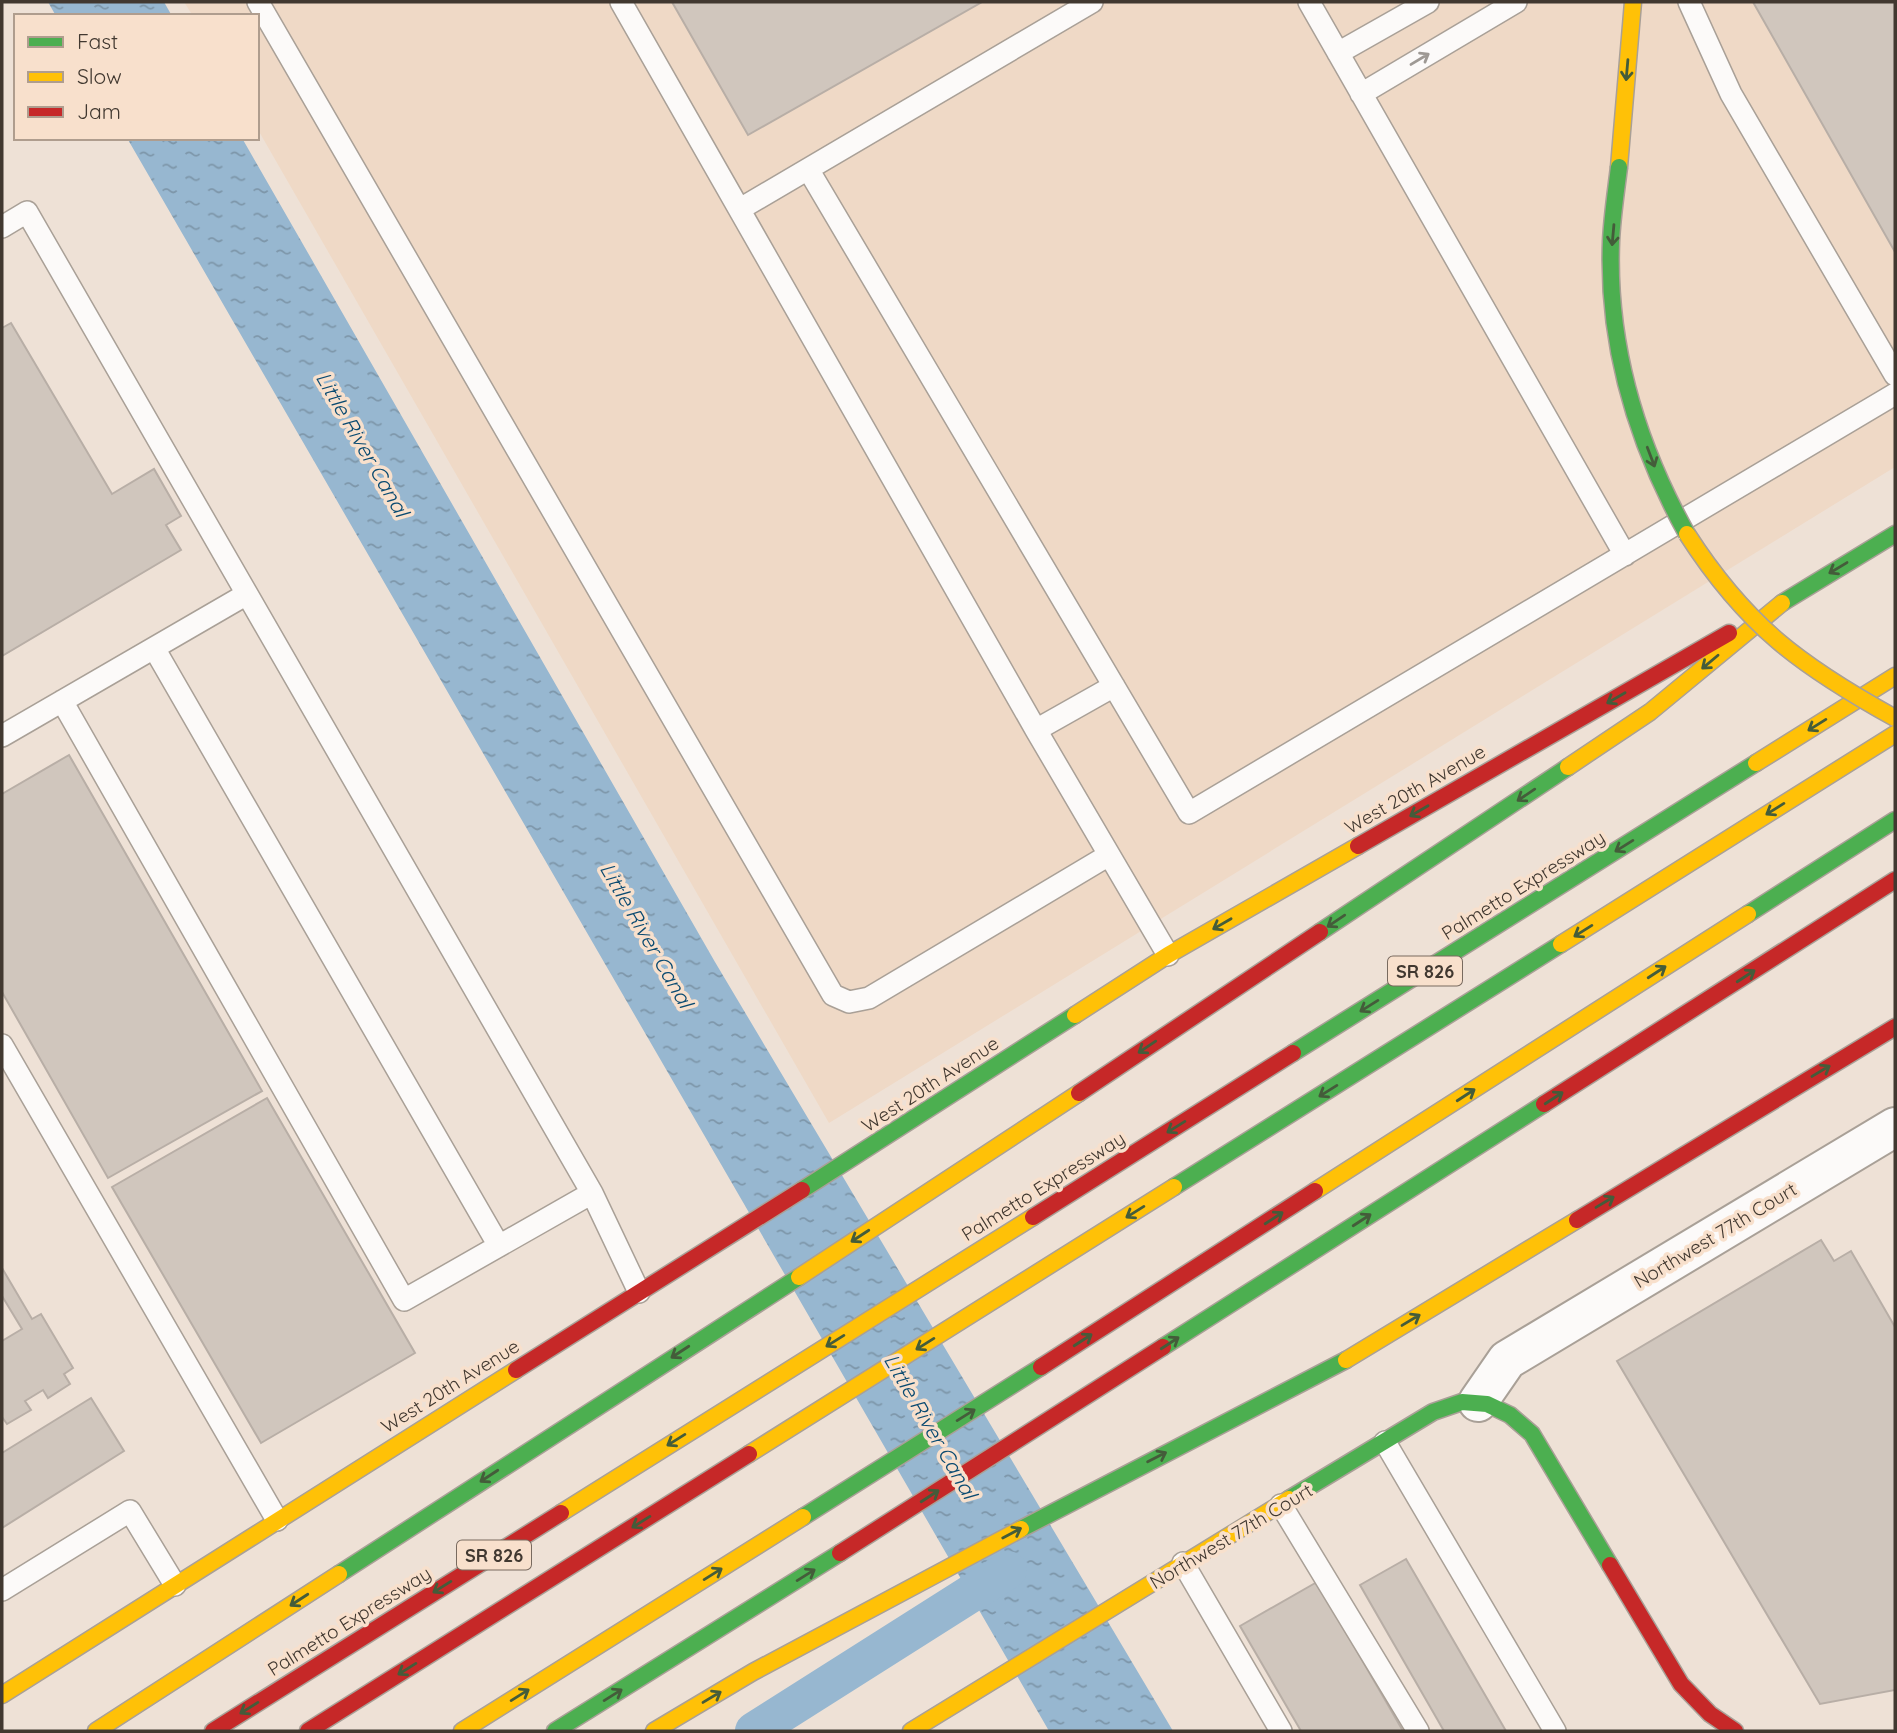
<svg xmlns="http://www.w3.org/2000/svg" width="1897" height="1733" font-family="Quicksand,sans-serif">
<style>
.built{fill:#efd9c6}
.water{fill:url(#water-ripples)}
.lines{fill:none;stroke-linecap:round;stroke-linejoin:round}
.canal{stroke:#97b7d0;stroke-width:38}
.building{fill:#d0c6bd;stroke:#b8aea6;stroke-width:2}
.lane-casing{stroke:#a9a097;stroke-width:24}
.street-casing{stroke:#a9a097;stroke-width:42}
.fast-casing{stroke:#a9a097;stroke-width:19}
.slow-casing{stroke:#a9a097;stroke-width:19}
.jam-casing{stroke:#a9a097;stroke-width:19}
.lane{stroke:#fcfaf9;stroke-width:21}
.street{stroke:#fcfaf9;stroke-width:38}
.fast{stroke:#4caf50;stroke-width:16}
.slow{stroke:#ffc107;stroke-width:16}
.jam{stroke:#c62828;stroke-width:16}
.fast-bridge-casing{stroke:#a9a097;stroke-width:19;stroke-linecap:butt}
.slow-bridge-casing{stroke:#a9a097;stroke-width:19;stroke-linecap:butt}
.fast-bridge{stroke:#4caf50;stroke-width:16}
.slow-bridge{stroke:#ffc107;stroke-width:16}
.oneway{stroke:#9e9994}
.oneway2{stroke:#445c3a}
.labels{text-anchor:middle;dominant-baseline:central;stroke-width:7;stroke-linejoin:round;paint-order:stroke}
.shield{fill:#f8e0cc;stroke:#786a5f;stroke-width:2}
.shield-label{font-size:18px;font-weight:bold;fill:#413830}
.street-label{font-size:19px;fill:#413830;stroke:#f8e0cc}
.water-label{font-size:21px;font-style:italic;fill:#0a4a71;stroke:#f8e0cc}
</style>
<defs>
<pattern id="water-ripples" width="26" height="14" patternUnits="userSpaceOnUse" patternTransform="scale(1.75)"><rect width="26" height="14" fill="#97b7d0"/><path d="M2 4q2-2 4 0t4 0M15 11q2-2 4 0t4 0" fill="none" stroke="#7d96a9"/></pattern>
</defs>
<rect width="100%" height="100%" fill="#eee1d6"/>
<path class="built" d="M184 2H1895V467L829 1123 257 128V16H193Z"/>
<path class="water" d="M48 2H164L172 16H56Z
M127 138H242L715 962 1173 1731H1049Z"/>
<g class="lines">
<path class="canal" d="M754 1731 1008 1570"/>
</g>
<path class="building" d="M672 2H982L748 135Z
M1753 2H1895V252Z
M11 323 112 494 154 469 181 516 166 525 181 550 2 656V328Z
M69 755 262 1091 108 1178 2 992V794Z
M267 1098 415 1353 261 1443 112 1187Z
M1821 1240 1834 1261 1851 1251 1895 1327V1690L1820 1704 1617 1361Z
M2 1268 32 1319 41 1314 73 1368 64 1374 70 1384 48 1398 43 1390 25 1401 31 1410 7 1424 2 1417V1341L22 1329 2 1296Z
M91 1398 124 1451 2 1528V1453Z
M1406 1559 1506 1731H1444L1360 1585Z
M1317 1582 1403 1731H1301L1240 1626Z"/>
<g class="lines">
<g class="lane-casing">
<path id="lane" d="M258 2 833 995 849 1002 869 998 1109 855
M621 2 1036 730 1168 955
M1309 2 1625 555
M1689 2 1731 94 1895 375
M1338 53 1428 2
M1361 94 1516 2
M808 169 1189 813 1895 394
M740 209 1092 2
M2 227 27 212 592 1193 639 1292
M154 648 499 1246
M62 701 404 1300 592 1193
M1036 730 1114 686
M2 736 247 594
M2 1045 277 1520
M1385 1442 1555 1731
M1281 1505 1418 1731
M1183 1563 1281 1731
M2 1590 130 1511 175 1585"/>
</g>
<g class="street-casing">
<path id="street" d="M1478 1402 1507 1360 1895 1127"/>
</g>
<g class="fast-casing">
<path id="fast" d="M1782 603 1895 534
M1748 914 1895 820
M1320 932 1568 767
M1293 1053 1756 763
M1174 1187 1561 944
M802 1190 1075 1015
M1163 1347 1544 1104
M1289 1499 1433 1412 1462 1402 1487 1404 1510 1415 1532 1434 1610 1565
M803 1517 1041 1367
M1021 1529 1346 1360
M339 1574 799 1277
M555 1731 840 1553"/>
</g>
<g class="slow-casing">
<path id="slow" d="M1619 167 1633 2
M1756 763 1895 676
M1568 767 1650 712 1782 603
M1561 944 1895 734
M1075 1015 1168 955 1358 846
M1315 1191 1748 914
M799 1277 1079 1093
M1346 1360 1577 1220
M749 1454 1174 1187
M561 1513 1033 1217
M2 1695 516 1370
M96 1731 339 1574
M462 1731 803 1517
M654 1731 753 1672 1021 1529
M911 1731 1289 1499"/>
</g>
<g class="jam-casing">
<path id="jam" d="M1358 846 1729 633
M1079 1093 1320 932
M1544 1104 1895 880
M1033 1217 1293 1053
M1577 1220 1895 1027
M1041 1367 1315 1191
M516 1370 802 1190
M840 1553 1163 1347
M1610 1565 1681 1684 1710 1714 1735 1731
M213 1731 561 1513
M308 1731 749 1454"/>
</g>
<use href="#lane" class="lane"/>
<use href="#street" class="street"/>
<use href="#fast" class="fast"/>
<use href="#slow" class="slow"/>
<use href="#jam" class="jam"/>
<g class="fast-bridge-casing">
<path id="fast-bridge" d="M1619 167C1616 192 1612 217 1611 242 1607 346 1637 444 1687 534"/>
</g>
<g class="slow-bridge-casing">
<path id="slow-bridge" d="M1687 534C1746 626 1801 666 1895 718"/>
</g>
<use href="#fast-bridge" class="fast-bridge"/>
<use href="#slow-bridge" class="slow-bridge"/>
</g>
<defs><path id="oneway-shaft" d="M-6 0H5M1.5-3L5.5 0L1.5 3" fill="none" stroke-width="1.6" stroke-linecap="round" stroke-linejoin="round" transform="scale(1.75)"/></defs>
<use class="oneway" href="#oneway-shaft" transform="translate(1420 59) rotate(-31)"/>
<g class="oneway2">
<use href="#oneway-shaft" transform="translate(1627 70) rotate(95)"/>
<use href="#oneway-shaft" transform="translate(1613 235) rotate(95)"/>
<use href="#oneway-shaft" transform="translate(1651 457) rotate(69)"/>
<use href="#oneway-shaft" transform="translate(1838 568) rotate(149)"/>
<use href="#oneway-shaft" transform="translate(1710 662) rotate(140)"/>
<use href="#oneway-shaft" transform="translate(1616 698) rotate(150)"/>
<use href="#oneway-shaft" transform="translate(1817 725) rotate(148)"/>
<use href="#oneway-shaft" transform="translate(1526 795) rotate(146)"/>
<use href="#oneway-shaft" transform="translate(1775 809) rotate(148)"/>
<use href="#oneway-shaft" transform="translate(1419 811) rotate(150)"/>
<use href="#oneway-shaft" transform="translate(1624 846) rotate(148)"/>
<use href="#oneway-shaft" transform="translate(1336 921) rotate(146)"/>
<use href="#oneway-shaft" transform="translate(1222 924) rotate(150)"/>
<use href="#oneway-shaft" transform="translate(1583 931) rotate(148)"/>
<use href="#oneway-shaft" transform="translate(1657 972) rotate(-33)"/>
<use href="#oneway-shaft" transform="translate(1746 976) rotate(-33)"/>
<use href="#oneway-shaft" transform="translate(1369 1006) rotate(148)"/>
<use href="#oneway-shaft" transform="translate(1147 1047) rotate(146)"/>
<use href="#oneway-shaft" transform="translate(1821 1071) rotate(-31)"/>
<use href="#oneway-shaft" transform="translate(1328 1091) rotate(148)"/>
<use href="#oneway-shaft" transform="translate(1466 1095) rotate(-33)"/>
<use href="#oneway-shaft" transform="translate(1554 1098) rotate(-33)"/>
<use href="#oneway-shaft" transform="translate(1176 1127) rotate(148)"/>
<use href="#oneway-shaft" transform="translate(1605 1202) rotate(-31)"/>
<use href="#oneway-shaft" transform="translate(1135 1212) rotate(148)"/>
<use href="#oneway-shaft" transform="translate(1274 1218) rotate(-33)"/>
<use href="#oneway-shaft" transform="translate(1362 1220) rotate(-33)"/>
<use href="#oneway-shaft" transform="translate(860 1236) rotate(147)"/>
<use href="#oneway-shaft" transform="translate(1411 1320) rotate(-31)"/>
<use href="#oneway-shaft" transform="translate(1083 1340) rotate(-33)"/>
<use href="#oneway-shaft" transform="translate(835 1341) rotate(148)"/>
<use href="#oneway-shaft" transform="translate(1170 1343) rotate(-33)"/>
<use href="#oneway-shaft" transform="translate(925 1344) rotate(148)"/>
<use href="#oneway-shaft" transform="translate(680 1352) rotate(147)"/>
<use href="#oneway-shaft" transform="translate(966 1415) rotate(-32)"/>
<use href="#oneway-shaft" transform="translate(676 1440) rotate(148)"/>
<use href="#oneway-shaft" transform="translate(1157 1457) rotate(-27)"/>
<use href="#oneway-shaft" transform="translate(489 1476) rotate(147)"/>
<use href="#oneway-shaft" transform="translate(930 1496) rotate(-33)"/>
<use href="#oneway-shaft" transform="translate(641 1522) rotate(148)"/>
<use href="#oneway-shaft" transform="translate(1012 1533) rotate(-28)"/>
<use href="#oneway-shaft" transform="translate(713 1574) rotate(-32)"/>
<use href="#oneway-shaft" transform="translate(806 1575) rotate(-32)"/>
<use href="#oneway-shaft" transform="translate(442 1587) rotate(148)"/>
<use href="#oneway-shaft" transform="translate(299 1600) rotate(147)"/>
<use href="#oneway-shaft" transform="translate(407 1669) rotate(148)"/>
<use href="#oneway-shaft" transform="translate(520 1695) rotate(-32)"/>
<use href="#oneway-shaft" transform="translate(613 1695) rotate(-32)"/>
<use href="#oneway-shaft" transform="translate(712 1697) rotate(-31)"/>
<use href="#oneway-shaft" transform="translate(249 1708) rotate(148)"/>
</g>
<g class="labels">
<g class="shield">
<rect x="1388" y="956.5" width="74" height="29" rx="5"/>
<rect x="457" y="1540.5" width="74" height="29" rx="5"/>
</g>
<g class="shield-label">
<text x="1425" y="971">SR 826</text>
<text x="494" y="1555">SR 826</text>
</g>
<g class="street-label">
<text transform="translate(1415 789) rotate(-30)">West 20th Avenue</text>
<text transform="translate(1523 885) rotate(-32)">Palmetto Expressway</text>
<text transform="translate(930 1084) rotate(-33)">West 20th Avenue</text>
<text transform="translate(1043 1186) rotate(-32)">Palmetto Expressway</text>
<text transform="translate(1715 1235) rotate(-31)">Northwest 77th Court</text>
<text transform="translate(450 1386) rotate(-32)">West 20th Avenue</text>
<text transform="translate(1231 1536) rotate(-31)">Northwest 77th Court</text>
<text transform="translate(349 1621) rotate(-32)">Palmetto Expressway</text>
</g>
<g class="water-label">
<text transform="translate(363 444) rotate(60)">Little River Canal</text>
<text transform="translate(647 935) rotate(60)">Little River Canal</text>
<text transform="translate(931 1426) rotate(60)">Little River Canal</text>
</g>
</g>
<rect width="1897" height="1733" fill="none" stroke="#413830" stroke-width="7"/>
<rect x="14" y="14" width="245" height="126" fill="#f8e0cc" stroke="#af9d8e" stroke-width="2"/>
<rect x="28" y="37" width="35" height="10" fill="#4caf50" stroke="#af9d8e" stroke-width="2"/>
<text x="77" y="49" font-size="21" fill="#413830">Fast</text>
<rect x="28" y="72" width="35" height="10" fill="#ffc107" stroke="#af9d8e" stroke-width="2"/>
<text x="77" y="84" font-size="21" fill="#413830">Slow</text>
<rect x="28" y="107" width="35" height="10" fill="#c62828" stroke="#af9d8e" stroke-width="2"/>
<text x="77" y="119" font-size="21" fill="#413830">Jam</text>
</svg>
